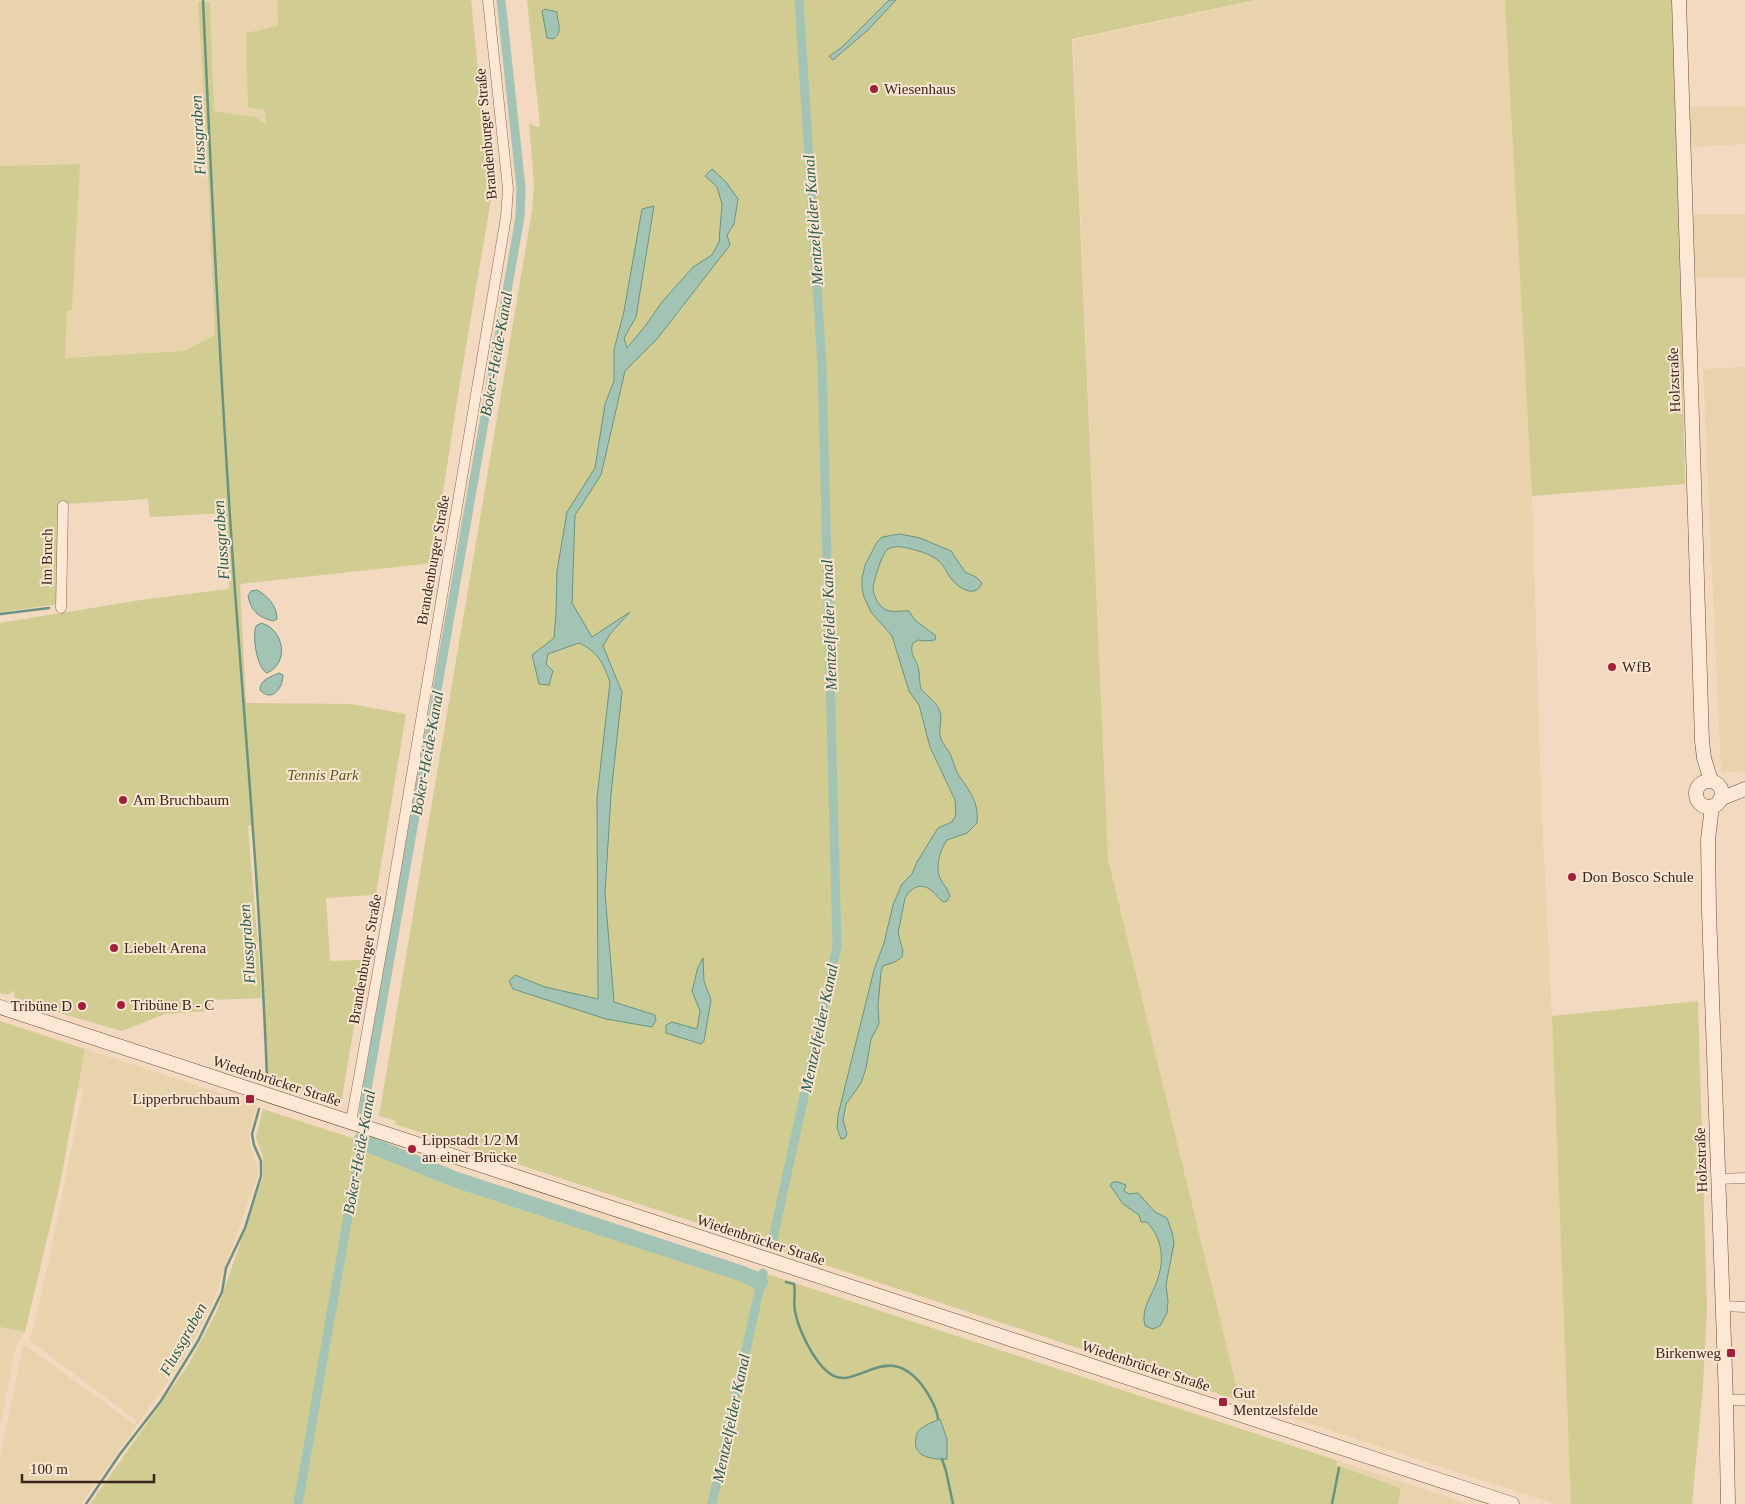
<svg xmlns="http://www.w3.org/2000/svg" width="1745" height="1504" font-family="'Times New Roman',serif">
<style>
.farmland{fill:#e9d3ac}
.green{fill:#d1cc92;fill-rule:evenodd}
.water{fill:#a3c4b4;stroke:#699380}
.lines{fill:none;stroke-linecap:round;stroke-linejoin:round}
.stream{stroke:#699380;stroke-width:2.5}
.canal{stroke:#a3c4b4;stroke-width:9}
.river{stroke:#a3c4b4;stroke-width:16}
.street-casing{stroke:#8d6856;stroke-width:11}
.secondary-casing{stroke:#6f4939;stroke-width:15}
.street{stroke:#fce8d4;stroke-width:10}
.secondary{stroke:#fce8d4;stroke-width:14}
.poi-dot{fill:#a21f3b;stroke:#f9e5d0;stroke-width:2}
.labels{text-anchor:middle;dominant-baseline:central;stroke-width:4;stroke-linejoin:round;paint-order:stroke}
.poi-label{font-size:15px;fill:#3b251c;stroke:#f9e5d0;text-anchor:start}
.street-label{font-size:15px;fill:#3b251c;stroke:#f9e5d0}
.park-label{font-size:15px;font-style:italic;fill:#575a20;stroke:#f9e5d0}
.water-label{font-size:16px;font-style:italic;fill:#295d4f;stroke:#f9e5d0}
</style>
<rect width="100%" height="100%" fill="#f2d9c0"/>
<path class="farmland" d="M0 0H277L278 26 246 33 265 110 266 124 255 117 214 111 210 2 206 129 215 335 184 351 64 358 67 310H72L77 164 0 166Z
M1260 0H1509L1532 496 1541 795 1552 1016 1571 1504H1555L1240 1401 1108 859 1073 40Z
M1745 106V144L1690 147 1688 107Z
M1692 214H1745V277L1694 278Z
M1745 367V771L1721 773 1703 369Z
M85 1049 257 1105 249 1134 250 1145 258 1167V1174L210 1310 181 1363 81 1504H0V1458L23 1345H25L134 1424 137 1421 29 1340 33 1330 49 1260 83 1090 77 1089Z
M0 1327 25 1332 16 1346 0 1427Z
M1336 1460 1467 1504H1398L1401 1488 1335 1465Z"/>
<path class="green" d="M277 0H471L491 199 460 382 432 563 240 584 246 703 351 704 406 714 341 1104 267 1078 264 1001 253 825 248 826 262 998 210 1000V1011L165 1014 122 1031 69 1016 15 998 14 990C9 995 6 995 0 993V623L141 600 229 589 225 513 150 517 148 499 65 504 57 603 53 605 0 612V166L80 164 72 310 67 311 65 358 184 351 215 335 206 129 198 2H210L214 111 255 117 266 124 265 110 248 107 246 33 278 26ZM372 895 361 960 330 961 326 898Z
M527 0H1256L1072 39 1108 859 1240 1401 395 1124 396 1121 379 1116 532 211 534 185 529 123 537 127 540 126Z
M1505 0H1674L1685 484 1532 496Z
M1698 1001 1707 1309 1703 1386 1692 1504H1571L1552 1016Z
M0 1021 85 1049 60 1184 25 1332 0 1327Z
M263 1109 1336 1460V1465L1401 1488 1398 1504H90L188 1365 216 1313 263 1177V1157L256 1137Z"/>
<path class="water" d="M889 0H896L868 30 833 60 829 56 841 48Z
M545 9 557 12C557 23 564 32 553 39L547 38 542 11Z
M712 169 726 182 738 199 734 224 727 235 730 245 657 339 625 371 601 475 575 515 572 603 592 637 630 612 610 634 603 646 622 692 611 794 605 893 614 1002 655 1015 656 1020 652 1027 606 1019 513 989 509 981 515 975 545 987 598 999 597 798 610 682C603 663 598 652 579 643L548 654 546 664 553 671 549 685 539 684 532 655 554 638 556 613 557 571 567 512 595 468 605 404 614 381V350L624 311 642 209 654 206 636 317 624 338 627 348 646 325 662 302 693 267 712 255 719 242 722 204 717 187 705 176Z
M900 534 920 538 951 551 965 572 976 577 982 583C975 600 957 587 950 577 946 572 944 565 939 561 932 555 920 551 911 549 904 547 895 545 888 549 882 553 874 580 873 588 873 594 878 605 883 608 891 614 900 610 909 611L915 620 936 636 935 640 924 641 918 640 913 643C909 654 915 657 918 667 920 673 919 682 921 689 926 695 935 701 939 709 944 719 937 728 941 739 943 745 949 750 951 756 954 763 955 770 960 777 971 793 979 803 977 823L967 833 947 840C940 850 935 866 940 878 943 884 948 889 950 896L947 901 944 902C938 899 937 895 932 891 922 882 911 887 905 898L898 933 903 951 902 957 895 962 883 966 881 972 878 1006 879 1024 871 1039 866 1068 861 1083 846 1104 843 1120 847 1134 845 1138 841 1139 837 1128 838 1115 874 970 884 943 893 905 902 884 912 874 917 862 938 828 952 822 956 815 955 800 930 747 919 705 909 691 892 636 871 612 864 597 862 588V578L865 565 877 542 882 537Z
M257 590C268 596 277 606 277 619L273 621C258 617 251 611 248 596L251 591Z
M261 623C284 629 290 663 267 673 257 668 252 637 256 626Z
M279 673 283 675C283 688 272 703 260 690 260 679 271 677 279 673Z
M703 958 704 981 711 1000 704 1041 701 1044 666 1033V1025L672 1022 697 1029 700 1011 692 991 698 967Z
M1113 1182H1118L1126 1185 1124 1191 1129 1194 1138 1193 1155 1212 1167 1218 1172 1232 1174 1243 1166 1285 1168 1301 1167 1313 1160 1326 1153 1329 1145 1326C1141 1311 1149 1300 1155 1286 1165 1263 1164 1241 1147 1222H1141L1139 1215 1123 1204 1110 1185Z
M940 1419 947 1439V1459C932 1460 912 1457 916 1438 916 1434 918 1430 922 1428 927 1424 935 1421 940 1419Z"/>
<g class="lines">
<path class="stream" d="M203 0C212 197 221 394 235 591 247 753 261 915 267 1078
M0 614 49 608
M786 1282 794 1284C796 1293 793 1302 795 1311 798 1329 814 1362 829 1373 856 1394 885 1338 922 1385 929 1395 937 1407 938 1419
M942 1459 946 1471 953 1504
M86 1504 120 1454 161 1401 198 1341 222 1292 226 1268 245 1228 261 1176V1161L254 1145 252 1134 259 1109
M1332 1504 1339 1468"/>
<path class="canal" d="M772 1243 837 946 822 366 799 0
M298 1504 361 1141 365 1101 520 217 521 188 501 0
M712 1504 763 1273"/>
<path class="river" d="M361 1141 454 1179 743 1274 760 1282"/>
<g class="street-casing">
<path id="street" d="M61 608 63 506
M351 1122 391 898 506 217 508 189 488 0
M1718 1179 1745 1178
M1723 1306 1745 1307
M1726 1400H1745"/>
</g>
<g class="secondary-casing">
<path id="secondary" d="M1679 0 1702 741 1704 758 1711 781
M1696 794a13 13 0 1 1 26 0a13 13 0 1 1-26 0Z
M1720 799 1745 789
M1712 806 1708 840 1709 911 1726 1400 1728 1504
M0 1007 1512 1504"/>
</g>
<use href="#street" class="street"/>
<use href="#secondary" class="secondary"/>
</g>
<g class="poi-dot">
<circle cx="874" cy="89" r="5"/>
<circle cx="1612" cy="667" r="5"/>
<circle cx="123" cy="800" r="5"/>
<circle cx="1572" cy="877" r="5"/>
<circle cx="114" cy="948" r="5"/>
<circle cx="121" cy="1005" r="5"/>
<circle cx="82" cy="1006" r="5"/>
<rect x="245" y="1094" width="10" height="10" rx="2.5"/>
<circle cx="412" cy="1149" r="5"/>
<rect x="1726" y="1348" width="10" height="10" rx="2.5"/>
<rect x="1218" y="1397" width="10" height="10" rx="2.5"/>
</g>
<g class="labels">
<g class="poi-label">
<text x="884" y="89">Wiesenhaus</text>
<text x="1622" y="667">WfB</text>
<text x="133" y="800">Am Bruchbaum</text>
<text x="1582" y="877">Don Bosco Schule</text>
<text x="124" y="948">Liebelt Arena</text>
<text x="131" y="1005">Tribüne B - C</text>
<text x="72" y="1006" text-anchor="end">Tribüne D</text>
<text x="240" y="1099" text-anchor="end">Lipperbruchbaum</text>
<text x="422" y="1140">Lippstadt 1/2 M<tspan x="422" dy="17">an einer Brücke</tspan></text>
<text x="1721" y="1353" text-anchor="end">Birkenweg</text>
<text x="1233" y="1393">Gut<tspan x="1233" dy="17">Mentzelsfelde</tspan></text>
</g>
<g class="street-label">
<text transform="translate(486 134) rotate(-95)">Brandenburger Straße</text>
<text transform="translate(1674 380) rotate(-92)">Holzstraße</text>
<text transform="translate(47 557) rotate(-89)">Im Bruch</text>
<text transform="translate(433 560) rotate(-80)">Brandenburger Straße</text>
<text transform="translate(365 959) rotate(-80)">Brandenburger Straße</text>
<text transform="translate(277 1081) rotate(18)">Wiedenbrücker Straße</text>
<text transform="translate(1701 1160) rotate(-92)">Holzstraße</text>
<text transform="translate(761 1240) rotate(18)">Wiedenbrücker Straße</text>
<text transform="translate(1146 1366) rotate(18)">Wiedenbrücker Straße</text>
</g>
<g class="park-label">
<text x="323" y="775">Tennis Park</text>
</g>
<g class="water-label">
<text transform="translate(198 135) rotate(-93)">Flussgraben</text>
<text transform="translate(813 220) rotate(-94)">Mentzelfelder Kanal</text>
<text transform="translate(496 354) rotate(-80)">Boker-Heide-Kanal</text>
<text transform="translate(221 540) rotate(-94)">Flussgraben</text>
<text transform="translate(829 625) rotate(-92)">Mentzelfelder Kanal</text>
<text transform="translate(427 753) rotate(-80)">Boker-Heide-Kanal</text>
<text transform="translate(247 944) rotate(-94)">Flussgraben</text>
<text transform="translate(819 1028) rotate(-78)">Mentzelfelder Kanal</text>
<text transform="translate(359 1152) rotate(-80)">Boker-Heide-Kanal</text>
<text transform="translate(183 1339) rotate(-61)">Flussgraben</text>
<text transform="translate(731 1418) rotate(-78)">Mentzelfelder Kanal</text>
</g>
</g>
<path d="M22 1474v8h132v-8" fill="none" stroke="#3b251c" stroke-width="2.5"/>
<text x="30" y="1474" font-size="15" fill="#3b251c" stroke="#f9e5d0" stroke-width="4" paint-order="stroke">100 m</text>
</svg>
